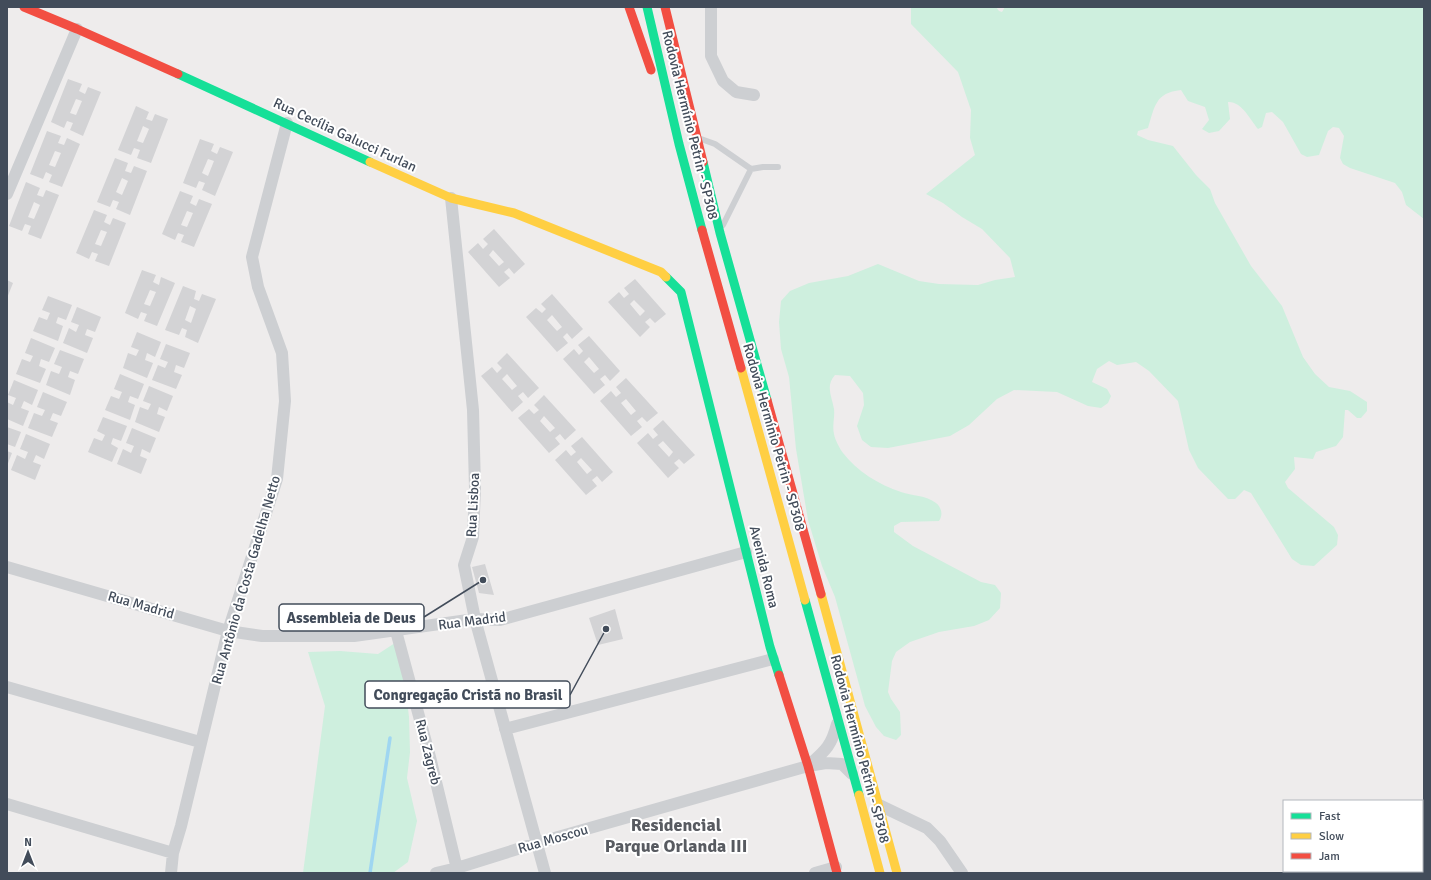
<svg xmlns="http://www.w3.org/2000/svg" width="1431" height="880" font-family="Signika,sans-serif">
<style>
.green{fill:#ceefde}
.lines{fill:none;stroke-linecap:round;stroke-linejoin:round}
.stream{stroke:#9fd6f1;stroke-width:3.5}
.building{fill:#d3d3d5;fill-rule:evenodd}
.lane{stroke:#cdcfd2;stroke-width:6}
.street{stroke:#cdcfd2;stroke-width:12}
.fast{stroke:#16e098;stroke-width:9}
.slow{stroke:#ffcf43;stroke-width:9}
.jam{stroke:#f24e42;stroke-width:9}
.labels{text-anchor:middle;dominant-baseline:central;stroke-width:4;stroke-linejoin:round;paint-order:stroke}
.street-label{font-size:14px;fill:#424c5a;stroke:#fff}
.district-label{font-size:18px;font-weight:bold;fill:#585b61;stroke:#fff}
.leader{fill:none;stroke:#424c5a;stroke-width:1.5}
.callout-dot{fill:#424c5a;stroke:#fff;stroke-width:1.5}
.callout{fill:#fff;stroke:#424c5a;stroke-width:1.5}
.callout-label{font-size:15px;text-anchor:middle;font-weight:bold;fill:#424c5a}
</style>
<rect width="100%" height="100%" fill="#eeecec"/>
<path class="green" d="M911 7H996L999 11 1002 12 1005 7H1424V219L1406 205 1402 192 1395 183 1350 168 1343 164 1340 158 1344 136 1339 128 1333 127 1328 131 1319 155 1307 157 1301 154 1283 122 1272 112 1266 113 1262 127 1258 129C1250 119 1241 101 1228 102L1230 119 1219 131 1209 133 1202 129 1209 120 1205 107 1188 101 1181 90C1155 93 1155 106 1148 128L1138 131 1137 135 1148 140 1173 146 1196 175 1210 189 1215 203 1251 266 1282 306 1303 357 1315 374 1329 387 1350 391 1367 402V411L1361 418H1357L1348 410H1345L1343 437 1336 446 1316 452 1313 459 1294 457 1295 469 1285 482 1288 488 1334 527 1338 535 1337 545 1314 566 1301 565 1292 559 1251 493 1244 490 1235 499H1228L1198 468 1189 450 1178 401 1149 371 1136 362 1117 365 1109 361 1097 369 1092 382 1107 389 1111 396 1108 403 1101 408 1088 406 1057 392 1014 390 997 399 969 425 950 436 888 448 871 447 862 440 857 426 864 405 863 393 850 376 835 375C825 386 832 397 834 409 835 417 832 426 834 434 835 440 840 449 843 453 857 471 879 485 901 492 912 496 926 495 936 503 942 508 943 515 939 521L901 522 894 526V532L913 546 981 582 995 585 1001 593 1000 608 989 620 974 626 939 632 910 642 896 652 892 661 888 692 891 699 900 712 901 735 896 740 884 736 876 727 865 706 835 597 822 566 808 520 796 449 789 377 781 349 779 322 781 301 790 291 809 283 848 276 878 264 919 281 939 284 978 285 995 280 1015 277 1010 258 982 229 962 217 943 203 926 194 975 155 970 138 971 110 958 72 911 24Z
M395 643 403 668 409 717 410 752 407 778 417 821 408 862 393 873H303L325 706 308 652 340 651 378 654Z"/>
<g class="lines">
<path class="stream" d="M370 873 390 738"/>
</g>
<path class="building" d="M68 79 82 84 79 91 85 94 88 87 101 92 83 136 70 130 73 123 67 121 64 128 51 122ZM76 99 82 101 76 115 70 113Z
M136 106 149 112 146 119 152 121 155 114 168 119 151 163 137 158 140 150 134 148 131 155 118 150ZM143 126 149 129 143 143 137 141Z
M47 131 61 136 58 143 64 145 67 138 80 144 62 187 49 182 52 175 46 172 43 179 30 174ZM55 151 61 153 55 167 49 165Z
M200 139 214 144 211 151 217 154 220 147 233 152 215 196 202 190 205 183 199 181 196 188 183 183ZM208 159 214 161 208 176 202 173Z
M115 158 128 163 125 171 131 173 134 166 147 171 130 215 116 209 119 202 113 200 110 207 97 202ZM122 178 128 181 122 195 116 192Z
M26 182 40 188 37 195 43 197 46 190 59 195 41 239 28 234 31 226 25 224 22 231 9 226ZM34 202 40 205 34 219 28 217Z
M180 191 193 196 190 203 196 206 199 199 212 204 194 247 181 242 184 235 178 233 175 240 162 234ZM187 211 193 213 187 227 181 225Z
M94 210 107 215 104 222 110 225 113 218 126 223 109 266 95 261 98 254 92 252 89 259 76 253ZM101 230 107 232 101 246 95 244Z
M494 229 525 264 514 274 509 268 504 272 510 278 499 287 468 252 478 243 483 249 488 244 483 239ZM493 250 504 262 499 266 489 255Z
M142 270 156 275 153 282 159 285 161 277 175 283 157 326 144 321 147 314 141 312 138 319 125 313ZM150 290 156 292 150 306 144 304Z
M635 279 666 314 655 323 650 318 645 322 650 327 640 337 608 302 619 292 624 298 629 294 624 288ZM634 300 645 311 640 316 630 304Z
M7 280 13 283 7 298Z
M183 286 196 291 194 299 199 301 202 294 216 299 198 343 185 337 187 330 182 328 179 335 165 330ZM190 306 196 309 191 323 185 320Z
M552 294 583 329 572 339 567 333 563 337 568 343 557 352 526 317 536 308 542 313 546 309 541 304ZM552 315 562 327 557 331 547 320Z
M48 296 72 305 66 320 58 317 56 323 63 326 58 341 33 331 39 317 47 320 50 313 42 310Z
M77 307 101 317 95 332 87 329 85 335 93 338 87 353 63 343 69 328 76 332 79 325 71 322Z
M137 332 161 342 155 357 147 353 145 360 153 363 147 378 123 368 128 353 136 356 139 350 131 347Z
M589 336 620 371 610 381 605 375 600 379 605 385 594 394 563 359 574 349 579 355 583 351 578 345ZM589 357 599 369 594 373 584 362Z
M31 338 55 348 49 362 41 359 39 366 46 369 40 383 16 374 22 359 30 362 33 356 25 353Z
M166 344 190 353 184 368 176 365 174 372 182 375 176 389 152 380 158 365 165 368 168 362 160 359Z
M60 350 84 359 78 374 70 371 68 377 75 380 70 395 46 385 51 371 59 374 62 367 54 364Z
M507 353 539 388 528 398 523 392 518 396 523 402 512 412 481 376 492 367 497 373 502 368 497 363ZM507 374 517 386 512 390 502 379Z
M120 374 144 384 138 399 130 396 128 402 135 405 130 420 105 410 111 396 119 399 122 392 114 389Z
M626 378 658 413 647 422 642 417 637 421 642 427 631 436 600 401 611 391 616 397 621 393 616 387ZM626 399 636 411 631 415 621 403Z
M14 380 38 390 32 405 24 401 21 408 29 411 23 426 7 419V402L13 405 16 398 8 395Z
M149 386 173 396 167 411 159 407 157 414 165 417 159 432 135 422 140 407 148 410 151 404 143 401Z
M43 392 67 402 61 416 53 413 50 420 58 423 52 437 28 428 34 413 42 416 45 410 37 407Z
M544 395 576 430 565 440 560 434 555 438 560 444 549 453 518 418 529 409 534 414 539 410 534 405ZM544 416 555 428 550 432 540 421Z
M103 417 127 426 121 441 113 438 111 444 118 448 112 462 88 452 94 438 102 441 105 435 97 431Z
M663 420 695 455 684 464 679 459 674 463 679 468 668 478 637 443 648 433 653 439 658 435 653 429ZM663 441 673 452 669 457 658 445Z
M7 427 21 432 15 447 7 444Z
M132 428 156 438 150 453 142 449 140 456 147 459 141 474 117 464 123 449 131 453 134 446 126 443Z
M26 434 50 444 44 459 36 455 33 462 41 465 35 480 11 470 17 455 25 459 28 452 20 449Z
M582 437 613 472 602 482 597 476 592 480 597 486 586 495 555 460 566 450 571 456 576 452 571 446ZM581 458 592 470 587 474 577 462Z
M7 451 12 453 7 466Z
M485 564 494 595 479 593 472 567Z
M615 609 623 639 598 645 589 618Z"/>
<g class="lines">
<path class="lane" d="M701 139 715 144 751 169 763 167H778
M723 225 751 169"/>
<path class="street" d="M711 7V56L723 81 736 92 754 95
M7 194 77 29
M451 198 473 410 475 488 473 537 464 565 475 619 545 873
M7 567 228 631 262 636H354L475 619 500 620 746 552
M396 631 430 757 458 873
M7 687 200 742
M837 724C831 747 825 751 808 766L826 763 842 764 852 774
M505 729 773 659
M7 804 173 853
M879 805 927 828 940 841 962 873
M171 873 173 853 181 826 228 631 277 479 285 401 282 353 258 287 252 257 287 123
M436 873 457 868 537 843 808 766
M815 873 836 867"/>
<path class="fast" d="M647 7 679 144 702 230
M178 74 370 162
M703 162 720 233 767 400
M666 277 681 292 770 647 779 675
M805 600 859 795"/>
<path class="slow" d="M370 162 451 198 514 213 661 272 666 277
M741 368 805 600
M821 594 897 873
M859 795 880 873"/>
<path class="jam" d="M24 7 77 29 178 74
M629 7 651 70
M665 7 703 162
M702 230 741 368
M767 400 821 594
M779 675 808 766 837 873"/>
</g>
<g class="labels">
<g class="street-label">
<text transform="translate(690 125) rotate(76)">Rodovia Hermínio Petrin - SP308</text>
<text transform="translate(345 135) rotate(25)">Rua Cecília Galucci Furlan</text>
<text transform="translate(774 437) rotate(74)">Rodovia Hermínio Petrin - SP308</text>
<text transform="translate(473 505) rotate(-87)">Rua Lisboa</text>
<text transform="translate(764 567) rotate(76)">Avenida Roma</text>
<text transform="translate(246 580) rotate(-74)">Rua Antônio da Costa Gadelha Netto</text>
<text transform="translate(141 605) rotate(16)">Rua Madrid</text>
<text transform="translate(472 621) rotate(-7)">Rua Madrid</text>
<text transform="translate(860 749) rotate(75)">Rodovia Hermínio Petrin - SP308</text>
<text transform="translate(428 752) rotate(76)">Rua Zagreb</text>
<text transform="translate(553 839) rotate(-16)">Rua Moscou</text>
</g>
<g class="district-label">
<text x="676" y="825">Residencial<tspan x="676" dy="21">Parque Orlanda III</tspan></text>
</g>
</g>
<path class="leader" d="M483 580L424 617M606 629L570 695"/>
<g class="callout-dot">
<circle cx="483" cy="580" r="4"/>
<circle cx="606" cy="629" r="4"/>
</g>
<g class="callout">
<rect x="279" y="604" width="145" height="27" rx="4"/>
<rect x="365" y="681" width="205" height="27" rx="4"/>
</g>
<g class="callout-label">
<text x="351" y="623">Assembleia de Deus</text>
<text x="468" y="700">Congregação Cristã no Brasil</text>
</g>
<rect width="1431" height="880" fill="none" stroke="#424c5a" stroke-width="16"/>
<rect x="1283" y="800" width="140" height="72" fill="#ffffff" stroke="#b3b7bd"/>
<rect x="1291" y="813" width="20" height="6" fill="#16e098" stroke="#b3b7bd"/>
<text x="1319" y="820" font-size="12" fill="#424c5a">Fast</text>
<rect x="1291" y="833" width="20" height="6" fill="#ffcf43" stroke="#b3b7bd"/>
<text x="1319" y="840" font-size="12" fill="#424c5a">Slow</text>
<rect x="1291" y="853" width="20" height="6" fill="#f24e42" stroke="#b3b7bd"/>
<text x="1319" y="860" font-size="12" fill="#424c5a">Jam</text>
<g transform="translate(28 852)" stroke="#ffffff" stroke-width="3" paint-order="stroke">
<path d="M0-3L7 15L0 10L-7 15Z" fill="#424c5a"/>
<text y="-6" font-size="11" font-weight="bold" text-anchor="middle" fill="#424c5a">N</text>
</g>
</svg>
